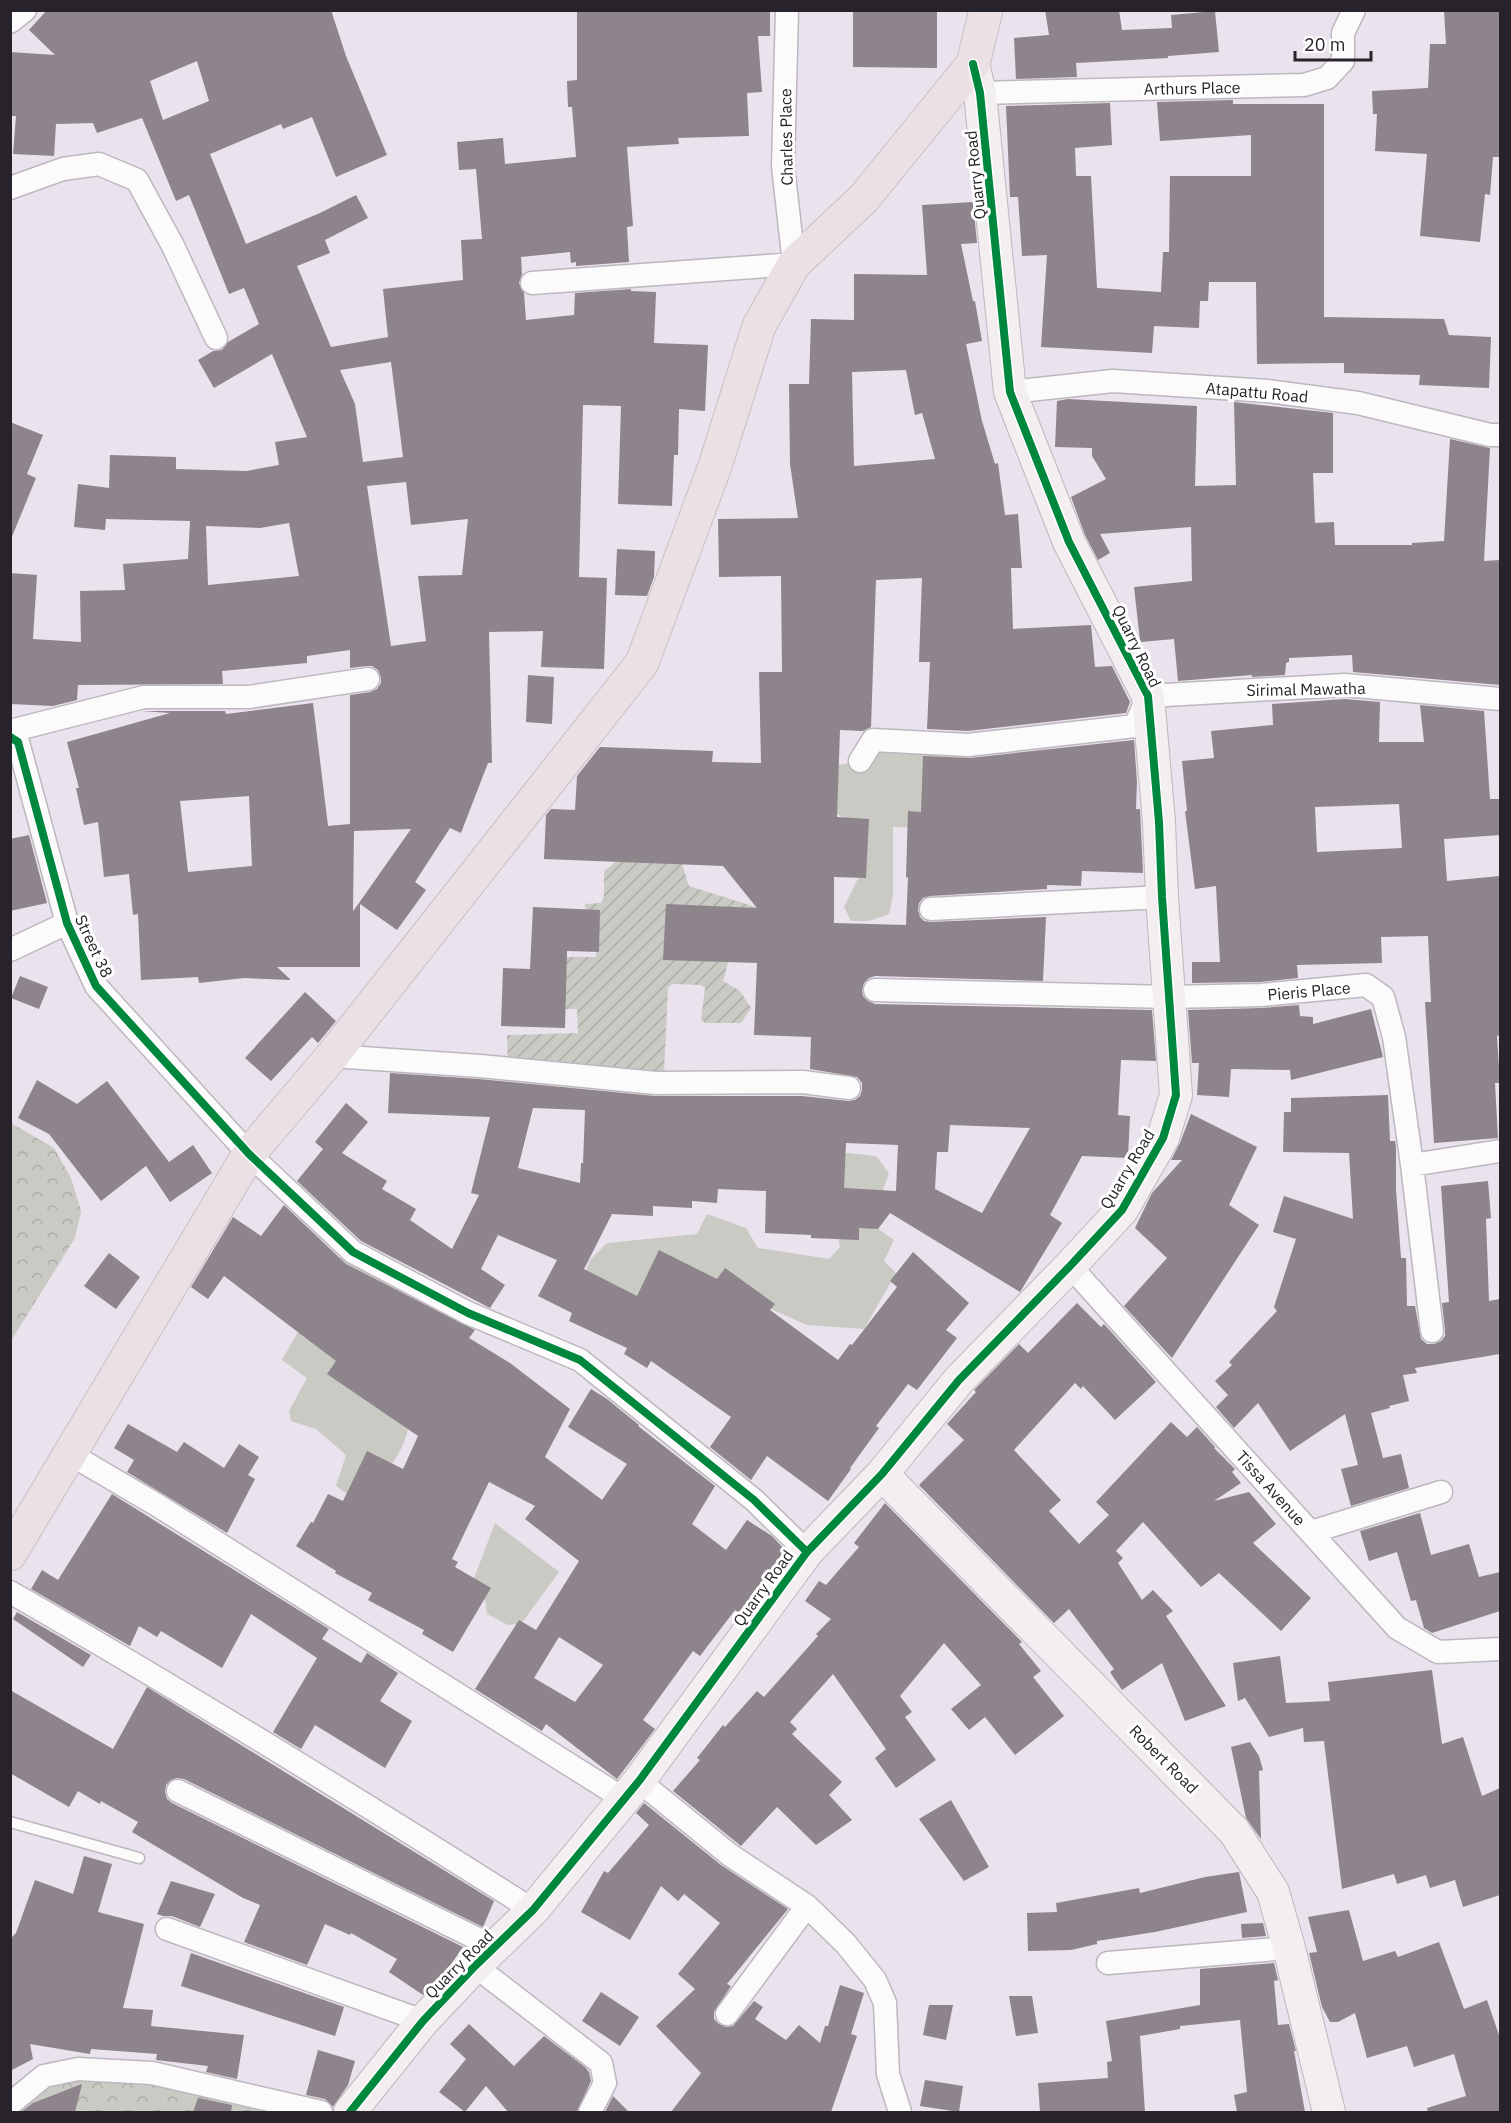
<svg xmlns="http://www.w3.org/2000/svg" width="1511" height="2123" font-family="'IBM Plex Sans',sans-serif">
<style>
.grass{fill:#c8cac3}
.park{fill:url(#park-crowns)}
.garden{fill:url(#garden-furrows)}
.building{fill:#8e848b;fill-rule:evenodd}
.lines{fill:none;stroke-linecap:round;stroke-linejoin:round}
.lane-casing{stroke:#bdb7bf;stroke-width:13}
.street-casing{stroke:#bdb7bf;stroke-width:25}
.secondary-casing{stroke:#bdb7bf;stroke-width:34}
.primary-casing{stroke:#c5c0c5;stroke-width:35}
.lane{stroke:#fcfbfc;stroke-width:10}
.street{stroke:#fcfbfc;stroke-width:22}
.secondary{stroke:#f3eef0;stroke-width:32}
.primary{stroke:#ebe1e4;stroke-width:33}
.cycleway-casing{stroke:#fff;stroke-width:11}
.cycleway{stroke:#00873e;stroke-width:8}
.labels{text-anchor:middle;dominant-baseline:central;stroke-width:6;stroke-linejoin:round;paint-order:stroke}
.street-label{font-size:16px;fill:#28232a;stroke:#fff}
</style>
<defs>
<pattern id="park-crowns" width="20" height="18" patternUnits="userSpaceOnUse" patternTransform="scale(1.5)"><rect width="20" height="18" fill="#c8cac3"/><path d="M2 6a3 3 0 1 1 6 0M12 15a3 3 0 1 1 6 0" fill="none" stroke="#acada8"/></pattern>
<pattern id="garden-furrows" width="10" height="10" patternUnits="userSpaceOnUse" patternTransform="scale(1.5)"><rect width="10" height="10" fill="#c8cac3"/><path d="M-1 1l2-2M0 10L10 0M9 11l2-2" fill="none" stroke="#acada8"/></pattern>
</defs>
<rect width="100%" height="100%" fill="#eae2ec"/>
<path class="grass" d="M873 740 968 745 978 803 949 828 893 827V896L889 914 869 921H851L844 907 864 866 847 820 819 803 829 767 860 761Z
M847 1153 876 1156 889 1173 871 1224 894 1240 884 1261 896 1273 864 1329 807 1325 717 1285 685 1326 582 1283 590 1260 607 1243 697 1234 707 1214 746 1228 758 1248 829 1259 840 1247 833 1201 816 1154Z
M346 1248 411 1283 346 1383 408 1429C405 1446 387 1477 372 1486 366 1490 357 1493 350 1496L336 1486 346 1455 316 1429 291 1421 289 1411 307 1378 282 1360Z
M495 1523 559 1572 521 1624 508 1625 487 1614 484 1592 473 1581Z"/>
<path class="park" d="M11 1123 54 1148 71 1178 81 1211 75 1238 11 1341Z
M78 2069 321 2112H11L44 2076Z"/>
<path class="garden" d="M626 845 680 858 689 886 759 908 739 922 723 981 740 991 751 1008 741 1023H705L701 1019 705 988 701 985 672 984 668 988 664 1072 656 1083 508 1069 507 1035 578 1033 577 1009H557L555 957H596V914L586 913 585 904 601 903 604 897V871L616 862Z"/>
<path class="building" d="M47 10H331L346 56 387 155 336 177 312 117 283 129 281 124 210 154 246 244 320 213 356 195 368 218 325 240 330 253 297 266 331 347 388 337 383 289 463 280 461 240 482 239 476 169 459 170 457 142 503 138 505 164 576 157 572 107H568L567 81 577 80V10L770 12V36H758L762 92 747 93 749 136 678 138 679 144 627 147 633 226 627 227 629 262 576 266V262L571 263 570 252 521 257 522 274 519 283 524 293 526 320 574 315 575 293 631 289V291L656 292 654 343 708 345 705 411 679 409 678 455H674L672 506 618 504 621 406 583 405 579 577 607 578 604 669 541 667 543 631 489 632 492 763H488L461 833 450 828 415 882 426 890 397 930 360 904V967H277L291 980 244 978 199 983 198 977 141 980 138 914 133 915 129 874 104 877 98 822 84 825 76 788H79L67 742 170 713 142 711H225L226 714 313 703 328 826 350 824V695L370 692 377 689 381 683V678L378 670 372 666H367L350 668V650L307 656V663L222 671 223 684 78 685 77 700 53 706 10 704V573L37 575 33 639 81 642 80 591 125 590 123 564 188 559 190 521 106 519 105 530 74 527 78 484 109 488 110 455 176 457V469L246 471 279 465 275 442 307 437 272 354 214 388 198 360 213 351 222 350 228 342 259 324 244 288 229 294 189 195 176 201 142 118 97 133 93 123 56 124 54 156 13 154 16 116H10V52L55 55 29 30ZM197 61 209 101 163 120 150 81ZM391 362 403 457 363 462 355 404 340 370ZM406 482 411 525 468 519 462 575 418 576 426 641 391 646 367 486ZM289 523 299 576 208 585 206 526 260 528ZM249 796 252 866 188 872 180 801ZM411 829 359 903 353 911 354 831Z
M853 10H937V68L853 67Z
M1045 10H1119L1122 30 1172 28 1171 15 1215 11 1219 52 1168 56V58L1076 63 1077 77 1016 79 1014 38 1049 35Z
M1444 10H1500L1499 157H1493L1490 195 1485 194 1480 242 1420 236 1427 154 1375 151 1377 114H1373L1372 91 1428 88 1430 44H1446Z
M1233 100V104H1324V317L1444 319 1449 335 1491 337 1489 388 1419 385 1420 375 1344 373V363L1257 364 1256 282H1209L1208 301H1200L1199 328 1154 326 1152 353 1041 347 1047 255 1022 256 1018 197H1010L1006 106 1110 103 1112 145 1075 148 1076 176H1091L1097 288 1161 292 1163 252H1169L1170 176H1251V135L1160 141 1157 102Z
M973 202 977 243 961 244 973 301H975L982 341 966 344 982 421 995 464 998 463 1005 515 1018 514 1022 568H1011L1013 629 1091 625 1095 667 1112 666 1130 702 1126 713 968 731 927 729 930 662H919L922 578 876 580 871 727 863 731 840 730 837 817 869 819 866 878 834 877V923L906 925 908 878 906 877 908 811 921 812 923 756 969 758 1134 740 1137 782 1136 809H1140L1143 873 1082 871 1081 886 1047 885V889L930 896 923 898 919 903 918 910 920 917 924 921 931 922 1046 917 1043 981 875 976 869 978 864 983 862 990 863 996 868 1001 875 1004 1152 1010 1156 1061 1121 1060 1118 1115 1130 1116 1128 1158 1082 1156 1050 1215 1062 1223 1020 1292 890 1213 878 1229 859 1228V1240L811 1238V1235L765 1233 766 1191 718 1189 717 1203 692 1201V1208L653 1206V1216L612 1214 584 1269 637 1296 659 1250 717 1279 725 1268 775 1304 770 1310 838 1360 850 1344 852 1345 897 1287 890 1281 913 1252 969 1303 946 1330 957 1338 917 1390 908 1384 876 1426 879 1428 850 1468 851 1469 828 1501 767 1456 751 1480 710 1447 731 1417 651 1361 647 1368 624 1354 627 1348 569 1321 572 1313 538 1296 557 1260 498 1235 481 1269 505 1285 490 1308 361 1241 297 1181 323 1149 315 1142 346 1103 368 1122 342 1153 387 1181 382 1189 416 1209 410 1220 452 1249 479 1195 471 1193 490 1117 388 1113 390 1073 479 1079 655 1096H802L848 1101 855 1100 860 1096 862 1090V1083L857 1077 810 1069 811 1037 754 1035 757 963 663 960 666 904 757 908 723 866 544 859 546 815 551 809 575 810 577 776 600 747 713 751 712 762 761 763 759 672H782L781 576 719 577 718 519 798 518 790 464 789 384H809L811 319 854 320V274L927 275 922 205ZM906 370 915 415 922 413 935 459 854 466 852 372ZM533 1108 585 1110 583 1163H581L580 1183 518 1168ZM950 1125 1030 1128 982 1213 935 1189 937 1152H948ZM846 1143 898 1145 896 1191 844 1188Z
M1068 399 1197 406 1195 486 1236 485 1234 402 1333 413V473H1313L1315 523 1334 522 1335 545H1412V543L1444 541 1450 439 1490 448 1484 561 1500 560V685L1353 672 1352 655 1289 658V662L1286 663 1285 675 1252 677V675L1178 681 1174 639 1141 642 1140 640 1134 587 1192 581 1191 527 1100 534 1110 553 1098 560 1085 535 1071 497 1106 479 1092 456V448L1055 447 1057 401Z
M10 422 43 435 27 474 36 478 11 539Z
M617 549 655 551 654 577 647 596 615 595Z
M528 675 554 677 552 724 526 722Z
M1345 699 1380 702 1379 742H1424L1420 705 1484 711 1490 799H1500V835L1444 839 1447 881 1500 876V1035L1497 1036 1500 1083H1495L1498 1138 1434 1143 1425 1002H1431L1428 936 1381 937 1382 963 1297 965 1298 978 1260 982 1192 983V962H1220L1216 886 1195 889 1185 811H1187L1182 761 1214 758 1211 731 1273 725 1272 704ZM1399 804 1402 848 1317 852 1315 807Z
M29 835 47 903 10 911V839Z
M533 907 600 910 599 952 567 951 565 1028 501 1026 503 968 530 969Z
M20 976 48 987 39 1009 11 998Z
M305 992 336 1021 318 1043 312 1037 271 1081 245 1058Z
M1299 1005 1300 1016 1313 1017V1024L1371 1009 1383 1057 1291 1080 1290 1070 1231 1069 1229 1097 1197 1095 1199 1063H1192L1188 1010 1261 1008Z
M37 1080 77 1104 107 1081 169 1162 193 1145 212 1173 170 1202 146 1166 101 1201 49 1134 18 1118Z
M1388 1095 1390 1141H1395L1396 1147V1189L1401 1258H1406L1407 1306H1415L1421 1339 1427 1344H1434L1441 1341 1445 1336V1330L1442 1303 1449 1302 1441 1186 1488 1181 1491 1218 1486 1219 1489 1301 1500 1299V1354L1415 1368 1417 1373 1403 1375 1409 1401 1389 1406 1390 1408 1371 1413 1383 1458 1401 1454 1409 1488 1351 1506 1341 1469 1358 1465 1345 1414 1290 1451 1258 1403 1234 1428 1216 1407 1228 1395 1215 1381 1232 1365 1229 1362 1277 1311 1274 1307 1296 1239 1273 1232 1284 1196 1353 1219 1349 1153 1283 1152 1284 1112H1291V1098Z
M1191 1114 1257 1147 1229 1205 1259 1225 1172 1358 1124 1306 1167 1258 1135 1228 1152 1193 1182 1160H1171L1180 1143Z
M284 1205 346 1264 475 1330 469 1338 510 1363 570 1409 545 1457 602 1500 627 1464 568 1427 591 1389 607 1399 639 1425 638 1426 715 1486 692 1524 726 1550 747 1520 772 1536 785 1550 739 1613 735 1610 700 1656 693 1651 643 1720 655 1729 617 1779 546 1724 542 1731 475 1689 519 1620 536 1630 579 1561 525 1519 535 1506 489 1482 452 1559 458 1562 455 1567 491 1588 453 1652 422 1634 424 1630 368 1600 372 1593 335 1573 336 1571 296 1546 311 1522 313 1523 328 1494 343 1501 367 1451 403 1469 418 1436 327 1374 336 1361 224 1276 208 1299 191 1287 233 1217 261 1236ZM559 1637 603 1665 575 1702 534 1678Z
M109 1253 140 1277 116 1309 84 1286Z
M1077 1303 1101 1327 1104 1324 1156 1382 1115 1420 1083 1386 1081 1389 1075 1383 1014 1450 1061 1500 1049 1511 1079 1544 1109 1515 1096 1502 1171 1422 1187 1437 1197 1427 1215 1447 1214 1448 1235 1469 1232 1472 1241 1483 1214 1501 1249 1492 1276 1524 1253 1543 1311 1598 1281 1631 1219 1573 1201 1587 1143 1522 1116 1551 1123 1558 1118 1563 1142 1600 1153 1590 1173 1611 1166 1616 1226 1706 1185 1721 1162 1663 1122 1690 1110 1672 1114 1669 1069 1609 1054 1623 919 1485 964 1440 947 1424 976 1392 974 1390 1019 1344 1028 1353Z
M128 1424 177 1452 184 1442 224 1468 239 1444 259 1457 248 1475 255 1479 227 1533 127 1472 134 1460 114 1448Z
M112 1494 329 1629 322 1639 361 1663 367 1653 398 1673 380 1701 412 1721 385 1768 315 1725 301 1749 273 1732 317 1658 251 1614 222 1668 161 1631 157 1637 139 1626 130 1646 31 1589 42 1570 58 1580Z
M885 1503 1022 1642 1019 1644 1041 1671 1033 1677 1064 1716 1015 1755 985 1717 969 1730 951 1709 981 1685 944 1643 900 1696 912 1712 905 1717 936 1760 896 1788 875 1758 886 1749 833 1674 790 1722 797 1729 792 1734 842 1782 829 1795 852 1820 816 1845 777 1807 741 1846 673 1791 700 1760 697 1758 723 1725 725 1727 757 1691 764 1697 818 1636 816 1634 831 1619 805 1601 819 1581 826 1585 859 1547 854 1543Z
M1420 1513 1431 1555 1469 1544 1479 1577 1500 1572V1611L1432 1633 1424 1628 1416 1600 1411 1601 1397 1552 1369 1561 1360 1531Z
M17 1612 91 1655 83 1667 13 1619Z
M1280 1656 1286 1703 1330 1701 1328 1682 1432 1670 1442 1744 1463 1737 1482 1796 1500 1788V1895L1463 1907 1455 1880 1430 1888 1426 1875 1397 1884 1394 1874 1342 1889 1324 1741 1304 1742 1303 1728 1269 1737 1245 1698 1238 1701 1233 1663Z
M147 1687 494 1901 483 1927 184 1779 177 1778 171 1780 166 1785 165 1792 167 1799 172 1803 463 1947 449 1967 423 1995 389 1972 397 1959 351 1933 350 1935 325 1924 307 1965 244 1942 260 1905 243 1898 132 1832 138 1822 101 1801 100 1804 78 1791 69 1807 10 1773V1690L113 1749Z
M1250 1742 1259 1756 1263 1770 1259 1771 1261 1839 1246 1818 1231 1747Z
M951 1800 989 1867 964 1881 919 1819Z
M644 1803 721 1865 788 1909 727 1984 731 1986 714 2012V2019L719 2024 726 2027 733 2026 754 2001 763 2007 755 2019 786 2040 799 2025 820 2043 825 2026H828L840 1985 864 1993 851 2034 857 2036 831 2112H671L701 2073 656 2026 695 1989 678 1974 720 1923 684 1894 678 1901 661 1886 630 1940 581 1912 604 1871 608 1873 649 1825 636 1813Z
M84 1856 112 1864 98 1912 144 1924 123 2008 153 2010 151 2026 244 2035 237 2079 206 2072 208 2066 156 2060 157 2054 91 2049 90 2054 30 2044 33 2059 10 2071V1939L16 1933 35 1880 73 1894Z
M1239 1872 1247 1912 1155 1932 1097 1941V1944L1071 1950 1028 1951 1027 1913 1057 1912 1056 1903 1139 1888 1140 1893 1205 1877Z
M171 1881 215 1894 200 1927 172 1916H163L157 1914Z
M1349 1910 1363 1961 1395 1951 1398 1957 1439 1942 1464 2009 1487 2000 1500 2038V2112H1428L1427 2108 1466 2096 1454 2054 1414 2067 1407 2046 1367 2058 1355 2013 1338 2022H1330L1322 2007 1309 1953 1317 1952 1308 1917Z
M1263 1923 1266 1936 1242 1938 1241 1924Z
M191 1953 344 2007 335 2036 181 1986Z
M1274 1963 1278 1980 1274 1981 1278 2025 1289 2024 1296 2051H1294L1305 2112H1237L1234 2095 1247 2092 1240 2020 1180 2026V2029L1140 2036 1145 2112H1040L1038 2083 1108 2078 1107 2062 1112 2061 1106 2021 1200 2005V1969Z
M601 1992 639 2017 620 2046 582 2021Z
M1009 1996H1032L1038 2033 1016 2036Z
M929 2005H953L946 2040 923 2035Z
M469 2024 514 2066 544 2036 585 2067 589 2072 591 2081 577 2112H508L486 2086 465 2112 439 2092 466 2059 450 2044Z
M318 2050 355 2061 348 2085 333 2107 325 2099 306 2095Z
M925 2080 963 2086 959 2112 920 2106Z
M82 2084 75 2112H21L33 2103Z
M613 2096 629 2112H605Z
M198 2098 232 2105 231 2112H193Z"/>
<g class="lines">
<g class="lane-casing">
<path id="lane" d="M10 1822 139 1858"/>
</g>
<g class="street-casing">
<path id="street" d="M10 22 25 10
M980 93 1304 85 1327 78 1343 61V33L1354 10
M10 188 63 169 99 164 137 180 173 246 216 338
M532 283 794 264 783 166 787 10
M1010 392 1113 381 1268 391 1358 403 1490 435H1500
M10 731 144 697H249L368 679
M10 737 18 742 67 923 96 986 249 1154 353 1252 468 1313 580 1360 754 1500 807 1552
M860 761 873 740 968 745 1135 726 1148 696 1345 685 1500 699
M931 909 1162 897
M10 950 67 923
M875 990 1169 997 1261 995 1366 985 1383 997 1394 1037 1412 1165 1432 1331
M332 1056 480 1066 656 1083 803 1082 849 1088
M1412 1165 1500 1151
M1070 1266 1397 1628 1438 1652 1500 1649
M70 1454 157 1505 624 1799
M1311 1532 1441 1492
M10 1592C188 1694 361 1801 533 1910
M639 1781 730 1855 807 1906 846 1944 875 1980 885 2003 888 2074 900 2112
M178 1791 494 1947
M167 1929 423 2021
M1108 1963 1289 1948
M475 1966 601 2063 605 2083 590 2112
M727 2014 807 1906
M10 2104 44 2076 78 2069 152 2073 321 2112"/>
</g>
<g class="secondary-casing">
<path id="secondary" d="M882 1474 1234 1831 1273 1892 1289 1948 1329 2112
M350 2112 423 2021 475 1966 533 1910 639 1781 807 1552 882 1474 959 1380 1070 1266 1122 1210 1163 1138 1176 1095 1162 897 1159 822 1148 696 1069 542 1010 392 980 93 973 64"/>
</g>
<g class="primary-casing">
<path id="primary" d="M10 1554 249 1154 332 1056 642 663 715 466 759 326 794 264 864 198 973 64 986 10"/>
</g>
<use href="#lane" class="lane"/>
<use href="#street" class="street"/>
<use href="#secondary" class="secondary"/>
<use href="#primary" class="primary"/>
<g class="cycleway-casing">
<path id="cycleway" d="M10 737 18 742 67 923 96 986 249 1154 353 1252 468 1313 580 1360 754 1500 807 1552
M350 2112 423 2021 475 1966 533 1910 639 1781 807 1552 882 1474 959 1380 1070 1266 1122 1210 1163 1138 1176 1095 1162 897 1159 822 1148 696 1069 542 1010 392 980 93 973 64"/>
</g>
<use href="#cycleway" class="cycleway"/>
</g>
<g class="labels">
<g class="street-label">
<text transform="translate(1192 88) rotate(-1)">Arthurs Place</text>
<text transform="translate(786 137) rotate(-91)">Charles Place</text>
<text transform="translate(975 175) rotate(-96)">Quarry Road</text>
<text transform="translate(1257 392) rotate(5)">Atapattu Road</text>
<text transform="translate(1137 646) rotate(64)">Quarry Road</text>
<text transform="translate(1306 689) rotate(-1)">Sirimal Mawatha</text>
<text transform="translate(94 946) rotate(65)">Street 38</text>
<text transform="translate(1309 991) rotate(-5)">Pieris Place</text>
<text transform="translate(1127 1169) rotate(-59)">Quarry Road</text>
<text transform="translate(1271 1488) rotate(48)">Tissa Avenue</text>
<text transform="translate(763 1588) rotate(-54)">Quarry Road</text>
<text transform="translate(1164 1759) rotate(45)">Robert Road</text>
<text transform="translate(459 1964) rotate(-45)">Quarry Road</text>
</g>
</g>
<rect width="1511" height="2123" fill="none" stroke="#28232a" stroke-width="24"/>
<path d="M1295 51v9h76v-9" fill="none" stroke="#28232a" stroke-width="3"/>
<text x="1304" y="51" font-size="18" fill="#28232a" stroke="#ffffff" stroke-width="4.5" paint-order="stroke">20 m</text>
</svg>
